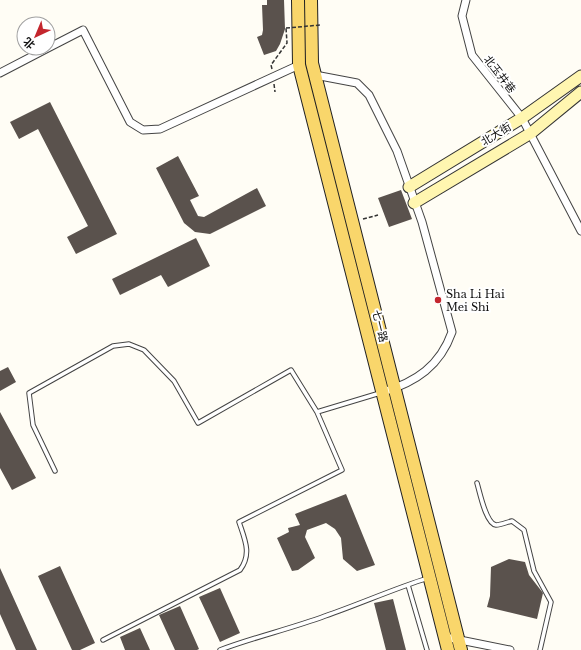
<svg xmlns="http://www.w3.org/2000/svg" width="581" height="650" font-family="'Libre Baskerville','Noto Sans SC',serif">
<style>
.building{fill:#5a524d}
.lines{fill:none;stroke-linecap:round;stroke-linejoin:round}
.lane-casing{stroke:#444;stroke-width:5.5}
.street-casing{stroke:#444;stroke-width:9}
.secondary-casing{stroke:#333;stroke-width:13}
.primary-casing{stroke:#222;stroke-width:14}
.path{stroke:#333;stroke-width:1.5;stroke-dasharray:4 2;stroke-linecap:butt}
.lane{stroke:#fff;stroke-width:3.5}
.street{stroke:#fff;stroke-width:7}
.secondary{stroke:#fff6b0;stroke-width:11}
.primary{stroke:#f9d66b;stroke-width:12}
.path-bridge{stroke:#333;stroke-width:1.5;stroke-dasharray:4 2;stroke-linecap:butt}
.poi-dot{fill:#c4262e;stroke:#fff;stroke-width:1.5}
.labels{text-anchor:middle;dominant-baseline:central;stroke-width:4;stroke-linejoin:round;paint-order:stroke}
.street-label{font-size:11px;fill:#111;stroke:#fff}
.poi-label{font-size:11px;fill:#111;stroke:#fff;text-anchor:start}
</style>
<rect width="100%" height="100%" fill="#fffdf5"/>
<path class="building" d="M267 0H284L285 29 280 44 276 51 264 55 257 37 262 35 263 30 262 5H267Z
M50 102 117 234 76 254 67 237 88 226 38 129 19 139 10 122Z
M178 156 199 196 190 200 198 216 204 217 257 188 266 206 210 234 195 232 184 223 156 168Z
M401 190 412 219 389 227 378 198Z
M196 238 210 266 168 287 161 275 120 295 112 279Z
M8 367 16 382 0 391V371Z
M0 412 36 478 12 490 0 468Z
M346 494 375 565 357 571 343 559 341 538 335 529 326 523 307 530 305 537 315 558 298 570 292 571 277 538 289 532 288 528 300 525 295 514Z
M509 559 525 562 529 575 543 593 537 619 487 607 490 596 491 567Z
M60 566 95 643 80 650H72L38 576Z
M0 568 37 650H16L0 614Z
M220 588 240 633 220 642 199 597Z
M393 599 406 650H386L374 603Z
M180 606 199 649 197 650H175L159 615Z
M140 628 150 650H125L120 637Z"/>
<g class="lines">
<g class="lane-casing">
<path id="lane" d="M55 471 33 425 29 393 113 346 129 344 144 350 174 381 198 423 291 370 317 412
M477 483C480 493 486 524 496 525 501 525 507 522 512 521L524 530 534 571 551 602 540 650
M408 585 427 650
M103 640 240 570C252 554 245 540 239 522L342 470 317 412 380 393
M220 650C254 637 290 629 325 616 360 604 393 589 428 578"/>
</g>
<g class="street-casing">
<path id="street" d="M466 0 462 16 472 55 522 118 581 231
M48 48 83 30 130 122 143 130 160 129 299 65
M0 73 48 48
M315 75 357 83 369 95 397 151 422 222 452 332C440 366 416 382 383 392
M445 637 510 650"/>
</g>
<g class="secondary-casing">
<path id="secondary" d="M409 187 522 118 581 76
M414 203 531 133 581 92"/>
</g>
<g class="primary-casing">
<path id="primary" d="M298 0 299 65 448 650
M311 0 312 63 461 650"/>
</g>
<path class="path" d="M272 69 271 65 287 43 286 28
M274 84 275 92
M363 219 378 215"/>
<use href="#lane" class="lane"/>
<use href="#street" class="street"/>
<use href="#secondary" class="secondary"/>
<use href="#primary" class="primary"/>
<path class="path-bridge" d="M286 28 321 25"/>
</g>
<circle class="poi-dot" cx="438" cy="300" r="4"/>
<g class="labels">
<g class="street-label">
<text transform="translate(500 74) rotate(52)">北玉井巷</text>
<text transform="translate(496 134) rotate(-31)">北大街</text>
<text transform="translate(380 326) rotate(76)">七一路</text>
</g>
<g class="poi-label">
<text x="446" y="294">Sha Li Hai<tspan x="446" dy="13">Mei Shi</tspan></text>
</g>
</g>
<g transform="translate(36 36) rotate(224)"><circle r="19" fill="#ffffff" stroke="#a0a0a0"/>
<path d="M0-3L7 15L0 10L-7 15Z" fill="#c4262e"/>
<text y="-6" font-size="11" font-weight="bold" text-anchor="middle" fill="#111111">北</text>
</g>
</svg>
